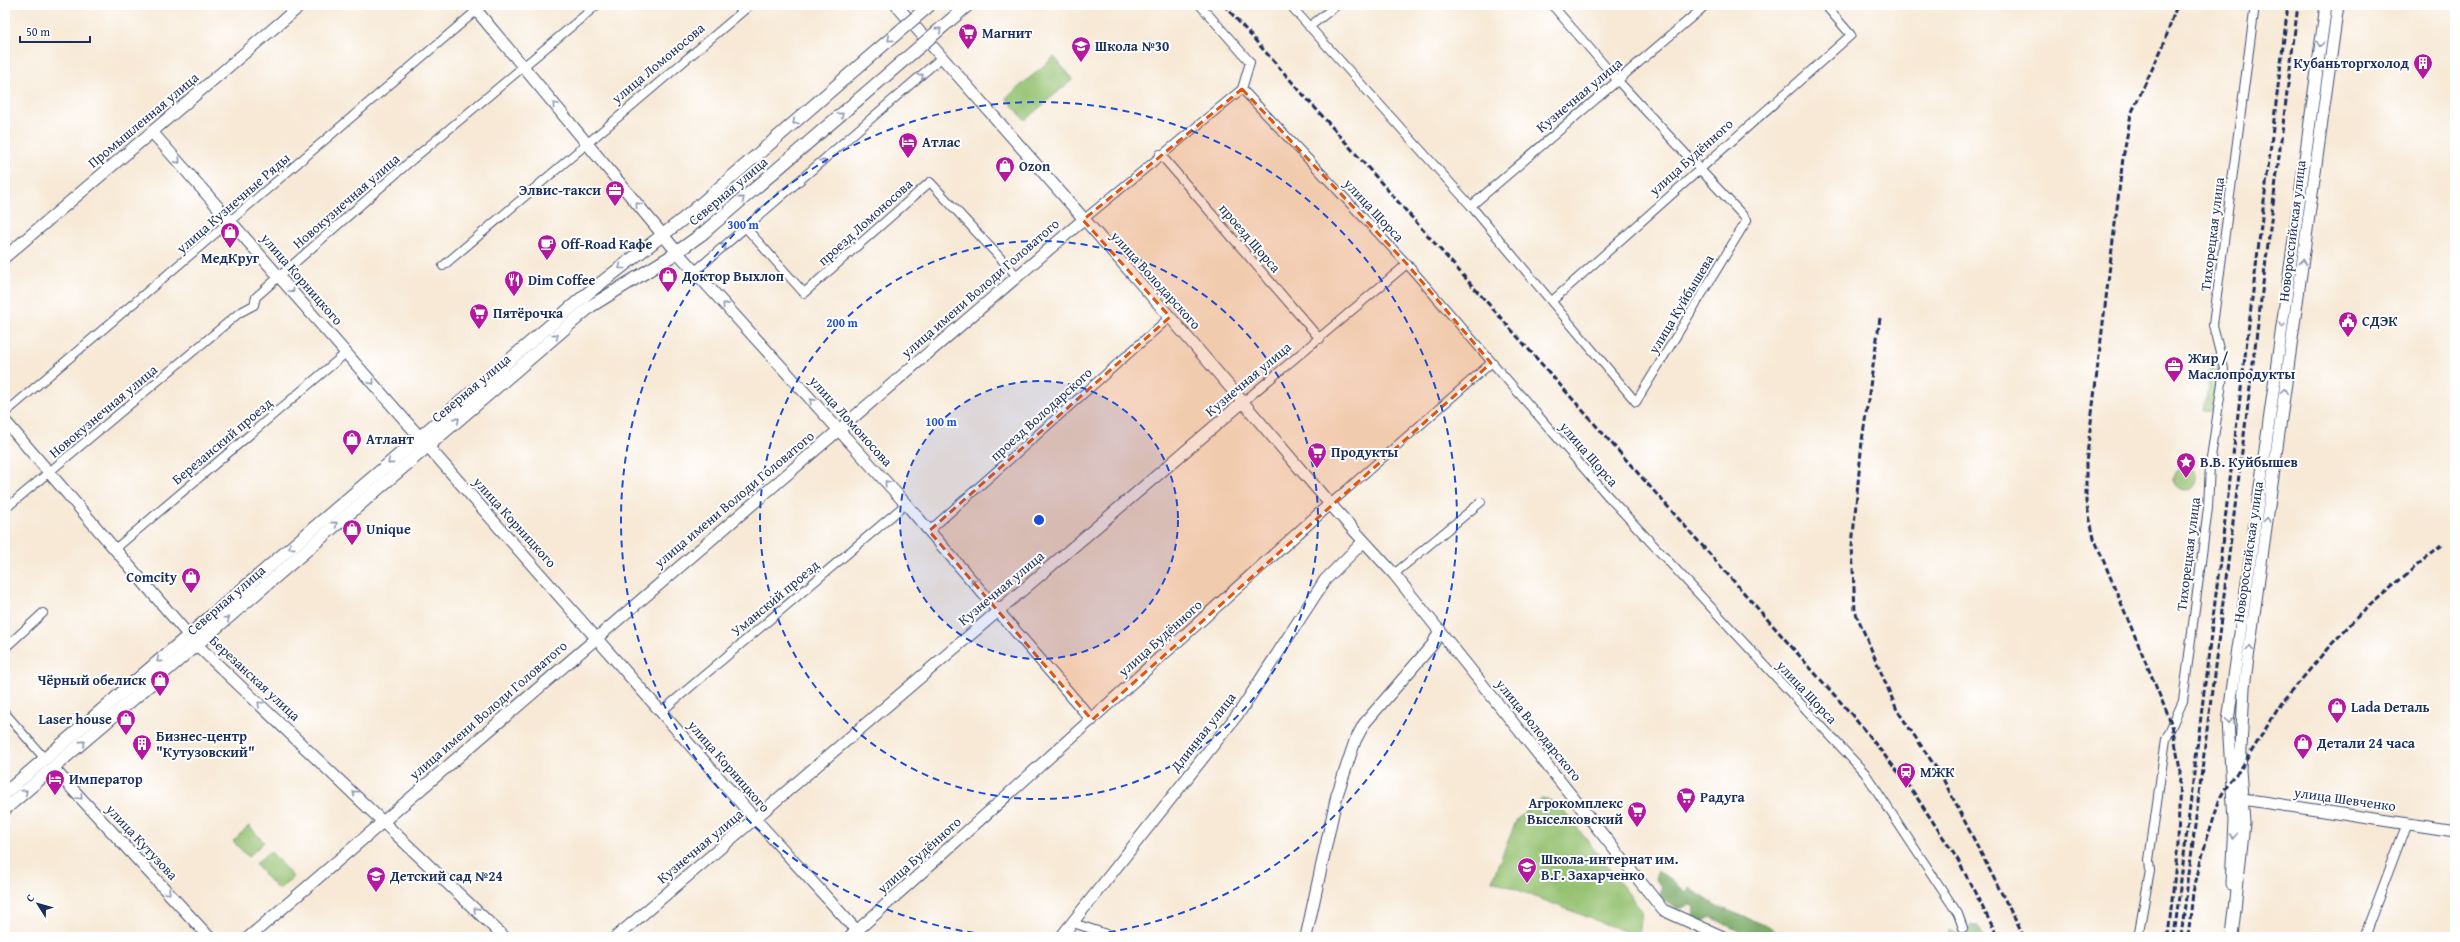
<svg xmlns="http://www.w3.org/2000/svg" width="2460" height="942" font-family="'Gentium Book Plus',serif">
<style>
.green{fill:#94c170;stroke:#587867}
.forest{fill:#77a762;stroke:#496b60}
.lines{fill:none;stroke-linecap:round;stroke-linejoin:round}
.street-casing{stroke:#3c4b70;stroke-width:10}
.secondary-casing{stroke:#3c4b70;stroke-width:13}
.primary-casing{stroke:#3c4b70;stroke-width:14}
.street{stroke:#fff;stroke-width:8}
.secondary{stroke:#fff;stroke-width:11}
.primary{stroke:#fff;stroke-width:12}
.rail{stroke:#1b2f5e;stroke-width:3;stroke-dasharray:6 3;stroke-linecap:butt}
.primary-bridge-casing{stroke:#3c4b70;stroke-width:14;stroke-linecap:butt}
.primary-bridge{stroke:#fff;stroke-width:12}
.oneway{stroke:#8d97ae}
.marked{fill:#de5710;fill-opacity:0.2;stroke:#de5710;stroke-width:3;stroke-dasharray:8 5;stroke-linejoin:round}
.ring{fill:none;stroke:#1d4ed8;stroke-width:2;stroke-dasharray:7 5}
.labels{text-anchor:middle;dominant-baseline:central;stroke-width:4;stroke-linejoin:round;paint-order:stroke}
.poi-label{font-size:14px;font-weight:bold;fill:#1b2f5e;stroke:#fff;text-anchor:start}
.street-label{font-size:14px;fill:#1b2f5e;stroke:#fff}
.centre{fill:#1d4ed8;stroke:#fff;stroke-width:2}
.ring-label{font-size:12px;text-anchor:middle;font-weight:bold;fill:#1d4ed8;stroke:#fff;stroke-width:4;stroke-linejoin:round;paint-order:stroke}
</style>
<rect width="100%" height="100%" fill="#fff"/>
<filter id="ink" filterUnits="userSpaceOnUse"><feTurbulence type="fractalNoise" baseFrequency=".025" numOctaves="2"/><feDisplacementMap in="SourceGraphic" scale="8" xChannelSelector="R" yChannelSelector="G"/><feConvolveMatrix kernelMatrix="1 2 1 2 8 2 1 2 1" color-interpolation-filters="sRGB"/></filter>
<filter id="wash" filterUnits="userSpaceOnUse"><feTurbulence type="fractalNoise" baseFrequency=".012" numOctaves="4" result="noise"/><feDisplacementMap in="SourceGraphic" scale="16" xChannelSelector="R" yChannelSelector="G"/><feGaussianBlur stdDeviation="0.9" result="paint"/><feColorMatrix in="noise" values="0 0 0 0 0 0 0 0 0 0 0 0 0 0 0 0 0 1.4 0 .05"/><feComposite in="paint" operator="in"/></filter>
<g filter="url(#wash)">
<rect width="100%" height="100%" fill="#f7e9d6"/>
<path class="green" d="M1054 57 1073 79 1025 120 1006 98Z
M2213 353 2219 365 2212 412 2204 411Z
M2173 479a12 12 0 1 1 24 0a12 12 0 1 1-24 0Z
M1542 799 1558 803 1642 911 1639 937 1492 880 1517 819Z
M249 826 264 842 248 857 233 841Z
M270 851 293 877 278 890 255 864Z"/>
<path class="forest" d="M1659 871 1686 892 1690 888 1717 906 1770 927 1776 932 1773 937 1746 935 1711 917 1699 923 1693 918 1694 907 1690 905 1677 909 1659 896 1662 888 1655 878Z
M1971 925 1978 926 1984 937H1947L1949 930 1963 936Z"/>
</g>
<g filter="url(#ink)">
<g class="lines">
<g class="street-casing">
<path id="street" d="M1200 5 1250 62 1242 89
M1290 5 1471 206 1636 402 1747 220 1619 82 1552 5
M1309 27 1337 5
M1242 89 1407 264 1606 494 1865 773 1958 914 1963 928
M1160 154 1320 339
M1471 206 1706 5
M1083 220 1242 89
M746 228 804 293 930 182 1017 276
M443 266 749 6
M694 272 941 58
M1552 301 1851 35 1825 5
M1243 402 1407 264
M5 413 476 11
M1330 504 1491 363
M5 509 239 313 254 305 256 297 406 165 597 5
M929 531 1170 317
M115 549 346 353
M1394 574 1481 502
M5 648 43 613
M662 711 906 504
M5 713 45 759
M1073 923 1116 937
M2138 937 2150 871 2149 860 2166 739 2183 701 2208 508 2210 465 2224 369 2213 325 2255 5
M2364 937 2407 823"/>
</g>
<g class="secondary-casing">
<path id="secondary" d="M472 5 677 252 906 504 1092 720
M896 5 1170 317 1330 504 1394 574 1663 910 1723 937
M152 132 755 819 857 931
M5 257 301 5
M5 421 197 645 504 937
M53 768 209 937
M2236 798 2455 831
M2231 884 2234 821 2228 721 2326 5
M249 937 1083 220
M616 937 1243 402
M850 937 1330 504
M1061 937 1241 710 1325 580 1363 542
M1306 937 1337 795 1355 741 1364 724 1433 644 1440 630
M2232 937 2244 823 2240 770 2244 687 2338 5"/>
</g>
<g class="primary-casing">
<path id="primary" d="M5 793 583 297 687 216 867 59
M5 809 591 306 670 257 702 234"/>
</g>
<use href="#street" class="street"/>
<use href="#secondary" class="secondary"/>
<use href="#primary" class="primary"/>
<path class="rail" d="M1224 5 1852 715 1910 787 1958 860 1998 937
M1880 318 1862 441 1852 546 1855 611 1897 710 1941 775 2024 937
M2168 937 2178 844 2180 770 2172 725 2094 538 2086 502V463L2123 158 2131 114 2163 46 2177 5
M2174 937 2288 5
M2181 937 2298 5
M2188 937 2193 893 2204 848 2220 798 2230 780 2240 770 2281 704 2327 649 2361 613 2441 545"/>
<g class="primary-bridge-casing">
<path id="primary-bridge" d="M867 59 930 5
M702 234 968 5"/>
</g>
<use href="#primary-bridge" class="primary-bridge"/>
</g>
<defs><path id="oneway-chevron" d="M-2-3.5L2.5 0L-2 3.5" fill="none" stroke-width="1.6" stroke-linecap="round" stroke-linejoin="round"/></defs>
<g class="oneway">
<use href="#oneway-chevron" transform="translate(939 30) rotate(-41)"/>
<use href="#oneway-chevron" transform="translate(890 39) rotate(139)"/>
<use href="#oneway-chevron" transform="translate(2320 44) rotate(98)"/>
<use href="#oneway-chevron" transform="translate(921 76) rotate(-42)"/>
<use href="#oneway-chevron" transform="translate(555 105) rotate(-130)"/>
<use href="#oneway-chevron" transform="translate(841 115) rotate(-41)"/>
<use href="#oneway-chevron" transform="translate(795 122) rotate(139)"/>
<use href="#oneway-chevron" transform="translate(178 161) rotate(48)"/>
<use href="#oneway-chevron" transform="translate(823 162) rotate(-41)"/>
<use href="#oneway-chevron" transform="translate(742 199) rotate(-41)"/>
<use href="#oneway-chevron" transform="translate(638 205) rotate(-130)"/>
<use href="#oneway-chevron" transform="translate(724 246) rotate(-40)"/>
<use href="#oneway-chevron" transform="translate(2303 262) rotate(-83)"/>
<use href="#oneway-chevron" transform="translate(621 267) rotate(142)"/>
<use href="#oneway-chevron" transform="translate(292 290) rotate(49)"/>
<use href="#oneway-chevron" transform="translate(725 305) rotate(-132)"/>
<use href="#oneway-chevron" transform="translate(2282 325) rotate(98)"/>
<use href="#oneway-chevron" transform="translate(556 336) rotate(-40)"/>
<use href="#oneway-chevron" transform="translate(372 382) rotate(49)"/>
<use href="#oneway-chevron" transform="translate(2284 391) rotate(-82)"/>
<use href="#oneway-chevron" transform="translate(812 401) rotate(-132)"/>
<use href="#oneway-chevron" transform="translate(457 420) rotate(-40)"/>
<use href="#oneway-chevron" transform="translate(390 462) rotate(139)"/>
<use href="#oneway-chevron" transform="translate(887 483) rotate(-132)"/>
<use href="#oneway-chevron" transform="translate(2267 520) rotate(-82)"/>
<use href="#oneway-chevron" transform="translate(335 524) rotate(-40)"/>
<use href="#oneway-chevron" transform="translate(291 547) rotate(139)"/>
<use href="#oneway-chevron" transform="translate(973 581) rotate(-131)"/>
<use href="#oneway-chevron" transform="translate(227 619) rotate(-42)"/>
<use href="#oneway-chevron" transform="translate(2250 648) rotate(-82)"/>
<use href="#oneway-chevron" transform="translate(159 660) rotate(139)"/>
<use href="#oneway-chevron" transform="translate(260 704) rotate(-137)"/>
<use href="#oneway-chevron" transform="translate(2229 721) rotate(93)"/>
<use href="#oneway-chevron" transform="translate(83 743) rotate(-40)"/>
<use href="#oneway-chevron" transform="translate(25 792) rotate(-40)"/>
<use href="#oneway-chevron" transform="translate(355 793) rotate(-137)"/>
<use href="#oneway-chevron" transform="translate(80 797) rotate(47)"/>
<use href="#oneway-chevron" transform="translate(2233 836) rotate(93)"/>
<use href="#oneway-chevron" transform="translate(168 892) rotate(47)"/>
<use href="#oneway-chevron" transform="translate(476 910) rotate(-136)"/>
</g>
</g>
<path class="marked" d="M1242 89 1407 264 1491 363 1092 720 929 531 1170 317 1083 220Z"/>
<circle cx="1039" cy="520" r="139" fill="#1d4ed8" fill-opacity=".12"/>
<g class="ring">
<circle cx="1039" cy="520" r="139"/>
<circle cx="1039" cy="520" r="279"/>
<path d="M1010 937A418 418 0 1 1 1068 937"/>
</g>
<defs>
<g id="supermarket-pin" transform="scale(1)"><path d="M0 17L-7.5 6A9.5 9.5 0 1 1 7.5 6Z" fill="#b5179e" stroke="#fff"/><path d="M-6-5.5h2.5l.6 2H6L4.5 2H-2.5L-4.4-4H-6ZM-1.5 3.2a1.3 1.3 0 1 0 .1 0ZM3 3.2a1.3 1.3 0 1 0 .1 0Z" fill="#fff"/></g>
<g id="school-pin" transform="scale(1)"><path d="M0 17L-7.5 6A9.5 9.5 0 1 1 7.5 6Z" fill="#b5179e" stroke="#fff"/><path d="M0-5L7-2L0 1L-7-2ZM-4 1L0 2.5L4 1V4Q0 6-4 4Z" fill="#fff"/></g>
<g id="building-pin" transform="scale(1)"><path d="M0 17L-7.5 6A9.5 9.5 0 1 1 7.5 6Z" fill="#b5179e" stroke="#fff"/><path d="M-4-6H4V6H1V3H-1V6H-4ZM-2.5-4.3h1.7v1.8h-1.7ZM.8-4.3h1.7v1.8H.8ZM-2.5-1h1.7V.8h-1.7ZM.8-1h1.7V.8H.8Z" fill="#fff"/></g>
<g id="hotel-pin" transform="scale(1)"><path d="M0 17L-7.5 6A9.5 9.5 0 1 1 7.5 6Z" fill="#b5179e" stroke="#fff"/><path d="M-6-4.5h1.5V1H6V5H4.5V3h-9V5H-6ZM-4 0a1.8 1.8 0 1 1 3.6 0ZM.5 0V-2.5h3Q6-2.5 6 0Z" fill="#fff"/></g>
<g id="shop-pin" transform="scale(1)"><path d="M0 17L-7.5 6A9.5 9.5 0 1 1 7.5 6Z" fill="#b5179e" stroke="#fff"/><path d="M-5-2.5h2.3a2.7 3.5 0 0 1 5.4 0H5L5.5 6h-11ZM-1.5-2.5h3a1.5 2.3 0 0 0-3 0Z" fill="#fff"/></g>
<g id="office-pin" transform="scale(1)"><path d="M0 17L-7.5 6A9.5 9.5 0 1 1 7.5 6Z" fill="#b5179e" stroke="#fff"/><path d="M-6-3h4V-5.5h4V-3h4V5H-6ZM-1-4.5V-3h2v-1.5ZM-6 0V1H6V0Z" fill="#fff"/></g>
<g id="cafe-pin" transform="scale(1)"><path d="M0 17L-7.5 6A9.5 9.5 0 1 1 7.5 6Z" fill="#b5179e" stroke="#fff"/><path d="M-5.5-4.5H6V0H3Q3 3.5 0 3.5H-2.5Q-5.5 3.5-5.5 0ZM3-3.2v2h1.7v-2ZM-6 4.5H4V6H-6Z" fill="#fff"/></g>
<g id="restaurant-pin" transform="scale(1)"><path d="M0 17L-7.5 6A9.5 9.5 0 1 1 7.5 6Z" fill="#b5179e" stroke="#fff"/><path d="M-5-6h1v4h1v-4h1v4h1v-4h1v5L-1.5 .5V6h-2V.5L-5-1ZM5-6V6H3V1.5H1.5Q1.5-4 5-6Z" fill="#fff"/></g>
<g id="civic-pin" transform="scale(1)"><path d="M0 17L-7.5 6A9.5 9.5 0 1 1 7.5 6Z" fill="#b5179e" stroke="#fff"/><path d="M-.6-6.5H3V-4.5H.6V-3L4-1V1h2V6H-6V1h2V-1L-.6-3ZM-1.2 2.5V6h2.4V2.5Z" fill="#fff"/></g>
<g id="sight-pin" transform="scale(1)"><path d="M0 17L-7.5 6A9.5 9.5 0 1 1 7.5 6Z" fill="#b5179e" stroke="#fff"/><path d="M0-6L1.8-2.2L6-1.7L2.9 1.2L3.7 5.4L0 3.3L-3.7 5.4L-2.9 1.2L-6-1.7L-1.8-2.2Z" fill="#fff"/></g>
<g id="station-pin" transform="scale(1)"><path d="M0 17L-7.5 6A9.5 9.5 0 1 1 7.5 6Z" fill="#b5179e" stroke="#fff"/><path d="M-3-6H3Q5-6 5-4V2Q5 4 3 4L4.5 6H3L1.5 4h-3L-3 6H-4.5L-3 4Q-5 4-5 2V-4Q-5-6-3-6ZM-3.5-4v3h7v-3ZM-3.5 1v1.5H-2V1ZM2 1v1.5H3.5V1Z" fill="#fff"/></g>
</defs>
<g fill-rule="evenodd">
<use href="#supermarket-pin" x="968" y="33"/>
<use href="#school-pin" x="1081" y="46"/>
<use href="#building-pin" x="2423" y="63"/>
<use href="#hotel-pin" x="908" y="142"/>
<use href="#shop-pin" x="1005" y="166"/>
<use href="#office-pin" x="615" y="190"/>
<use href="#shop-pin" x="230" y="232"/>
<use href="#cafe-pin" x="547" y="244"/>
<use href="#shop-pin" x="668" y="276"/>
<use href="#restaurant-pin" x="514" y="280"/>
<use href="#supermarket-pin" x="479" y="313"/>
<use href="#civic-pin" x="2348" y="321"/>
<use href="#office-pin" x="2174" y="366"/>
<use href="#shop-pin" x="352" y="439"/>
<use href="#supermarket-pin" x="1317" y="452"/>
<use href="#sight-pin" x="2186" y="462"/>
<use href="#shop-pin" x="352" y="529"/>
<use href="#shop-pin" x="191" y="577"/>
<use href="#shop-pin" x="160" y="680"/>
<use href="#shop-pin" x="2337" y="707"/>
<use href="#shop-pin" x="126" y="719"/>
<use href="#shop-pin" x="2303" y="743"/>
<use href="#building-pin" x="142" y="744"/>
<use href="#station-pin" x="1906" y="772"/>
<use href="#hotel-pin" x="55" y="779"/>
<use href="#supermarket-pin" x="1686" y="797"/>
<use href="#supermarket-pin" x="1637" y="811"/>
<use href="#school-pin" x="1527" y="867"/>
<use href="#school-pin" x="376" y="876"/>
</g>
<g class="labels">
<g class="poi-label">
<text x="982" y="33">Магнит</text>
<text x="1095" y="46">Школа №30</text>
<text x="2409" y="63" text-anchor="end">Кубаньторгхолод</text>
<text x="922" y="142">Атлас</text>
<text x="1019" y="166">Ozon</text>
<text x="601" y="190" text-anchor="end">Элвис-такси</text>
<text x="561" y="244">Off-Road Кафе</text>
<text x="230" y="258" text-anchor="middle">МедКруг</text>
<text x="682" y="276">Доктор Выхлоп</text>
<text x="528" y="280">Dim Coffee</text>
<text x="493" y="313">Пятёрочка</text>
<text x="2362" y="321">СДЭК</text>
<text x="2188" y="358">Жир /<tspan x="2188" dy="16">Маслопродукты</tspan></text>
<text x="366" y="439">Атлант</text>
<text x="1331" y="452">Продукты</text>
<text x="2200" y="462">В.В. Куйбышев</text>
<text x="366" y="529">Unique</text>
<text x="177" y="577" text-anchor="end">Comcity</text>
<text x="146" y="680" text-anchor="end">Чёрный обелиск</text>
<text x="2351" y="707">Lada Dеталь</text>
<text x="112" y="719" text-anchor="end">Laser house</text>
<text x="156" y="736">Бизнес-центр<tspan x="156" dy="16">"Кутузовский"</tspan></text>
<text x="2317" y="743">Детали 24 часа</text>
<text x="1920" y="772">МЖК</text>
<text x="69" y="779">Император</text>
<text x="1700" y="797">Радуга</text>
<text x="1623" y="803" text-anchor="end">Агрокомплекс<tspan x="1623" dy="16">Выселковский</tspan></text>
<text x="1541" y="859">Школа-интернат им.<tspan x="1541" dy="16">В.Г. Захарченко</tspan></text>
<text x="390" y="876">Детский сад №24</text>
</g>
<g class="street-label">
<text transform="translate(658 63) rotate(-40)">улица Ломоносова</text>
<text transform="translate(1579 95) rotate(-40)">Кузнечная улица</text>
<text transform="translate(143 120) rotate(-40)">Промышленная улица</text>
<text transform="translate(1691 157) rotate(-42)">улица Будённого</text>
<text transform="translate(728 191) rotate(-40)">Северная улица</text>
<text transform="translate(346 201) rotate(-41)">Новокузнечная улица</text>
<text transform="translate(233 203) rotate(-41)">улица Кузнечные Ряды</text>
<text transform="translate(1374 210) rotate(47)">улица Щорса</text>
<text transform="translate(865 222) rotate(-42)">проезд Ломоносова</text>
<text transform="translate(2292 231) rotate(-83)">Новороссийская улица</text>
<text transform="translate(2212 234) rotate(-83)">Тихорецкая улица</text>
<text transform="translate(1250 238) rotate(49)">проезд Щорса</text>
<text transform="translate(302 279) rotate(49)">улица Корницкого</text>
<text transform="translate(1156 280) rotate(48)">улица Володарского</text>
<text transform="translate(980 288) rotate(-41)">улица имени Володи Головатого</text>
<text transform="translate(1681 304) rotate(-59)">улица Куйбышева</text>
<text transform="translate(1248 379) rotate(-40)">Кузнечная улица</text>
<text transform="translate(471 388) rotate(-40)">Северная улица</text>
<text transform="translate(103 411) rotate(-40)">Новокузнечная улица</text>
<text transform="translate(1041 414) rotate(-42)">проезд Володарского</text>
<text transform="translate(851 421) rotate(48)">улица Ломоносова</text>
<text transform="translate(222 441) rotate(-40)">Березанский проезд</text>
<text transform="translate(1589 454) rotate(49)">улица Щорса</text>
<text transform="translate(734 499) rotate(-40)">улица имени Володи Головатого</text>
<text transform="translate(515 522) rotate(48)">улица Корницкого</text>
<text transform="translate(2248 552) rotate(-82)">Новороссийская улица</text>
<text transform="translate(2188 554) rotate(-83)">Тихорецкая улица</text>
<text transform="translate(1001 588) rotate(-40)">Кузнечная улица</text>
<text transform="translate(775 598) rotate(-40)">Уманский проезд</text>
<text transform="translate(226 600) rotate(-41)">Северная улица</text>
<text transform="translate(1160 638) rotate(-42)">улица Будённого</text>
<text transform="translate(255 678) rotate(43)">Березанская улица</text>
<text transform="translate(1807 692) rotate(47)">улица Щорса</text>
<text transform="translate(488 710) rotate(-41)">улица имени Володи Головатого</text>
<text transform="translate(1539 730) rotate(51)">улица Володарского</text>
<text transform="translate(1203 732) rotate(-52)">Длинная улица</text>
<text transform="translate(729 766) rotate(49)">улица Корницкого</text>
<text transform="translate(2345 799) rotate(8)">улица Шевченко</text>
<text transform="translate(142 842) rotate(47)">улица Кутузова</text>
<text transform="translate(700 846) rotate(-40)">Кузнечная улица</text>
<text transform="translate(919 855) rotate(-42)">улица Будённого</text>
</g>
</g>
<circle cx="1039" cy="520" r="6" class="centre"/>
<g class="ring-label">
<text x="743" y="229">300 m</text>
<text x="842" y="327">200 m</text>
<text x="941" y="426">100 m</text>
</g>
<rect width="2460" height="942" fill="none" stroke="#fff" stroke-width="20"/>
<g transform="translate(38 904) rotate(307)" stroke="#ffffff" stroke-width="3" paint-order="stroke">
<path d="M0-3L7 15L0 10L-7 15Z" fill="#1b2f5e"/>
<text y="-6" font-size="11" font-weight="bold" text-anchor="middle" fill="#1b2f5e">С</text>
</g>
<path d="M20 36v6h70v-6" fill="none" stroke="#1b2f5e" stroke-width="2"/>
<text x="26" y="36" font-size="12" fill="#1b2f5e" stroke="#ffffff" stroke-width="3" paint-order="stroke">50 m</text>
</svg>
